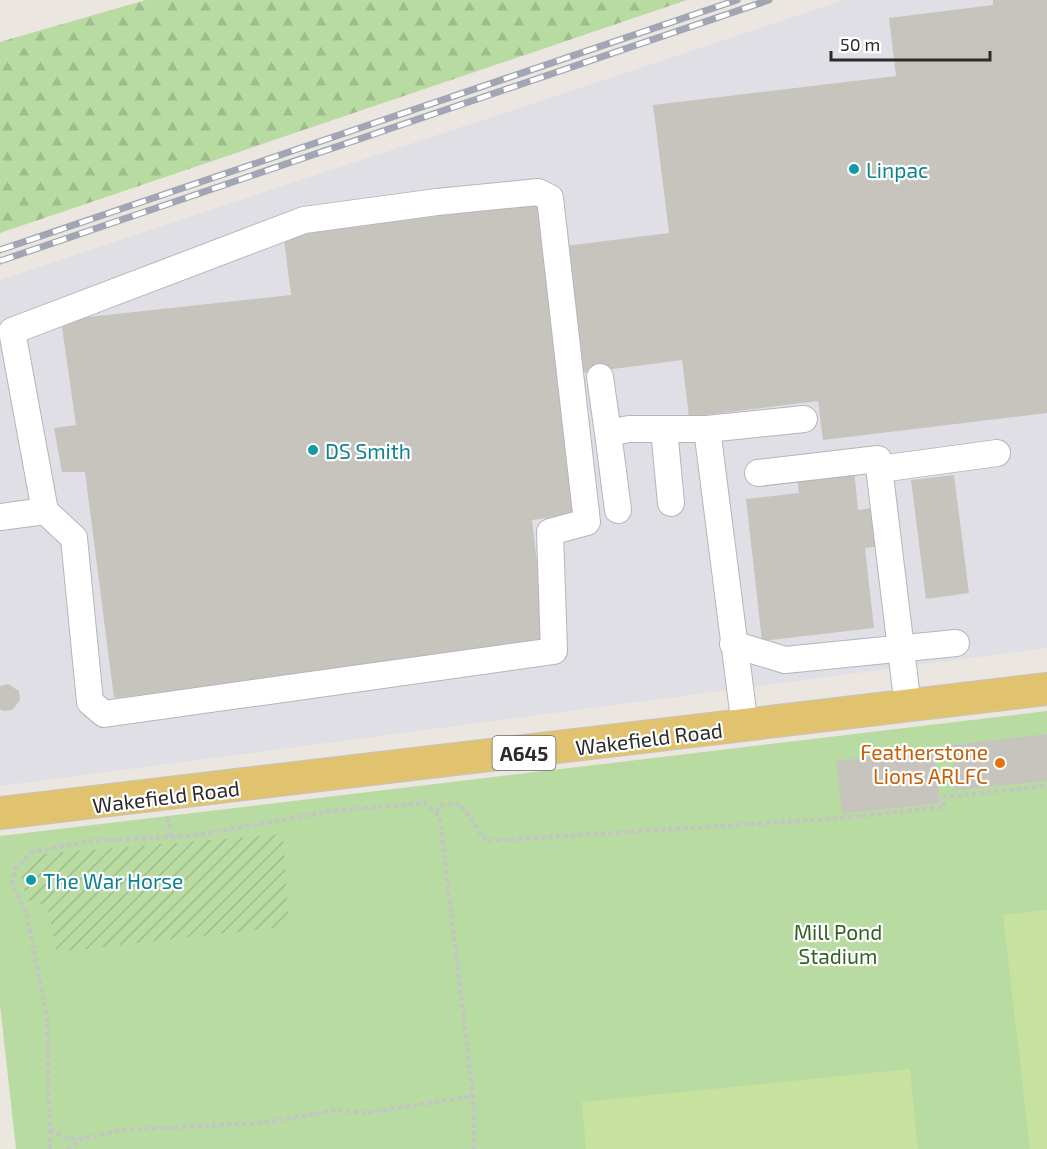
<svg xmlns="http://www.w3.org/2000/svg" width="1047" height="1149" font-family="'Exo 2',sans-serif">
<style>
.industrial{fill:#e0dfe5}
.grass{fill:#b8dba2}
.forest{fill:url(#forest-firs)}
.garden{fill:url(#garden-furrows)}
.pitch{fill:#c7e19f}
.building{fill:#c7c4be}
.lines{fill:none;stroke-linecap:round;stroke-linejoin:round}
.minor-casing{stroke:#b3b5bd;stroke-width:28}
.major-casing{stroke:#c4c4c4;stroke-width:34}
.path{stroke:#c4c4c4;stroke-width:4;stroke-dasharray:4.5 3;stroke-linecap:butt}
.minor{stroke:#fff;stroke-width:26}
.major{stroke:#e1c36f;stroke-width:32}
.rail-casing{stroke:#a2a5b3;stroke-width:7}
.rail{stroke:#fff;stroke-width:4.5;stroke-dasharray:14;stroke-linecap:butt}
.culture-dot{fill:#0f9aa8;stroke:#fff;stroke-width:2}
.food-dot{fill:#e8710a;stroke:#fff;stroke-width:2}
.labels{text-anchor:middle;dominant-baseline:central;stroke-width:4.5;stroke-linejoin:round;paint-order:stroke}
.shield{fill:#fff;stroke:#6b6b6b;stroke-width:1.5}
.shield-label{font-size:20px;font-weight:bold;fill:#2b2b2b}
.culture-label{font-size:21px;fill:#0d838f;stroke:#fff;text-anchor:start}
.street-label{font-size:21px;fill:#2b2b2b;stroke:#fff}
.food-label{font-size:21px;fill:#c56008;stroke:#fff;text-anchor:end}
.park-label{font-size:21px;fill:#326123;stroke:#fff}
</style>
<defs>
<pattern id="forest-firs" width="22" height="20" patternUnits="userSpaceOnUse" patternTransform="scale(1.5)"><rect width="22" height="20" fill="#b8dba2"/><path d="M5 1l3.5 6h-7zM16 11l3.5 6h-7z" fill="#9ebc8c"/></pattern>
<pattern id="garden-furrows" width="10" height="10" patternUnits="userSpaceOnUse" patternTransform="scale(1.5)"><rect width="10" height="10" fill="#b8dba2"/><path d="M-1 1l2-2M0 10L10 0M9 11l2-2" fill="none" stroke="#9ebc8c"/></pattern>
</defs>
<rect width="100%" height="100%" fill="#ebe6df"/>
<path class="industrial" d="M845 0H1047V648L0 786V280Z"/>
<path class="grass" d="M1047 711V1149H16L0 1005V836Z"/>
<path class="forest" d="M146 0H687L0 233V42Z"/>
<path class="garden" d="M283 834 289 926 57 952 47 905 30 903C18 879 17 868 43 854Z"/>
<path class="pitch" d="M1047 910V1149H1030L1003 915Z
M910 1069 918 1149H586L582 1102Z"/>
<path class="building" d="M993 0H1047V413L823 440 818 401 689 417 682 360 582 373 566 246 669 233 653 105 896 76 889 18 993 5Z
M539 199 577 514 532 520 547 646 114 698 85 472H62L54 428 76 425 61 320 291 295 283 232Z
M854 470 858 510 878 507 882 546 865 548 874 628 762 641 746 499 799 493 797 476Z
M954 475 969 593 926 599 911 480Z
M8 684 19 691 20 700 12 710 3 711 0 709V686Z
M1047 734V781L956 790 951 745Z
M934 750 940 803 842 814 836 761Z"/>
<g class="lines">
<g class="minor-casing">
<path id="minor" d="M600 377 608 433 629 429H707L745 727
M664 429 671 503
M707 429 804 419
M608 433 618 510
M880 469 997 453
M758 473 878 459 908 707
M0 517 45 511 74 538 90 702 104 714 554 651 550 532 587 522 550 198 538 192 437 202 304 220 12 331 45 511
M733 644 785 660 956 643"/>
</g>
<g class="major-casing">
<path id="major" d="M0 813 1047 689"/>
</g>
<path class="path" d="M436 812 442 805 460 804 486 841 831 819 944 807V797L1047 786
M168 817 171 837
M50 1130 64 1137 83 1139 121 1130 262 1123 335 1110 365 1113 473 1096
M50 1149 47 1017 26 911 12 884 15 869 32 852 89 841 191 836 332 811 425 803 436 812 440 819 473 1096 474 1149
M67 1149 82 1140"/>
<use href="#minor" class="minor"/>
<use href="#major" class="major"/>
<g class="rail-casing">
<path id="rail" d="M0 250 737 0
M0 261 769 0"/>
</g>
<use href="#rail" class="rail"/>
</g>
<g class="culture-dot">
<circle cx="854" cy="169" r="6"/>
<circle cx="313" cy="450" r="6"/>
<circle cx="31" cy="880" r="6"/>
</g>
<circle class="food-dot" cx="1000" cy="763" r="6"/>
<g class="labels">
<rect class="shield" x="492.5" y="736" width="63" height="34" rx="4.5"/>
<g class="shield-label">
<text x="524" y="753">A645</text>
</g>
<g class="culture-label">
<text x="866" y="169">Linpac</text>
<text x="325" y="450">DS Smith</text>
<text x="43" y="880">The War Horse</text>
</g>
<g class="street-label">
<text transform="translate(649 738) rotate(-7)">Wakefield Road</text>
<text transform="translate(166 796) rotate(-7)">Wakefield Road</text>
</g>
<g class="food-label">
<text x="988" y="751">Featherstone<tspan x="988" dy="24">Lions ARLFC</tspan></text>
</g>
<g class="park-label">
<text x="838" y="931">Mill Pond<tspan x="838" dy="24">Stadium</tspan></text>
</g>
</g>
<path d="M831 51v9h159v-9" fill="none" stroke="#2b2b2b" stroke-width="3"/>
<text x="840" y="51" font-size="18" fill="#2b2b2b" stroke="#ffffff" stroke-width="4.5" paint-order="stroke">50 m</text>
</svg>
